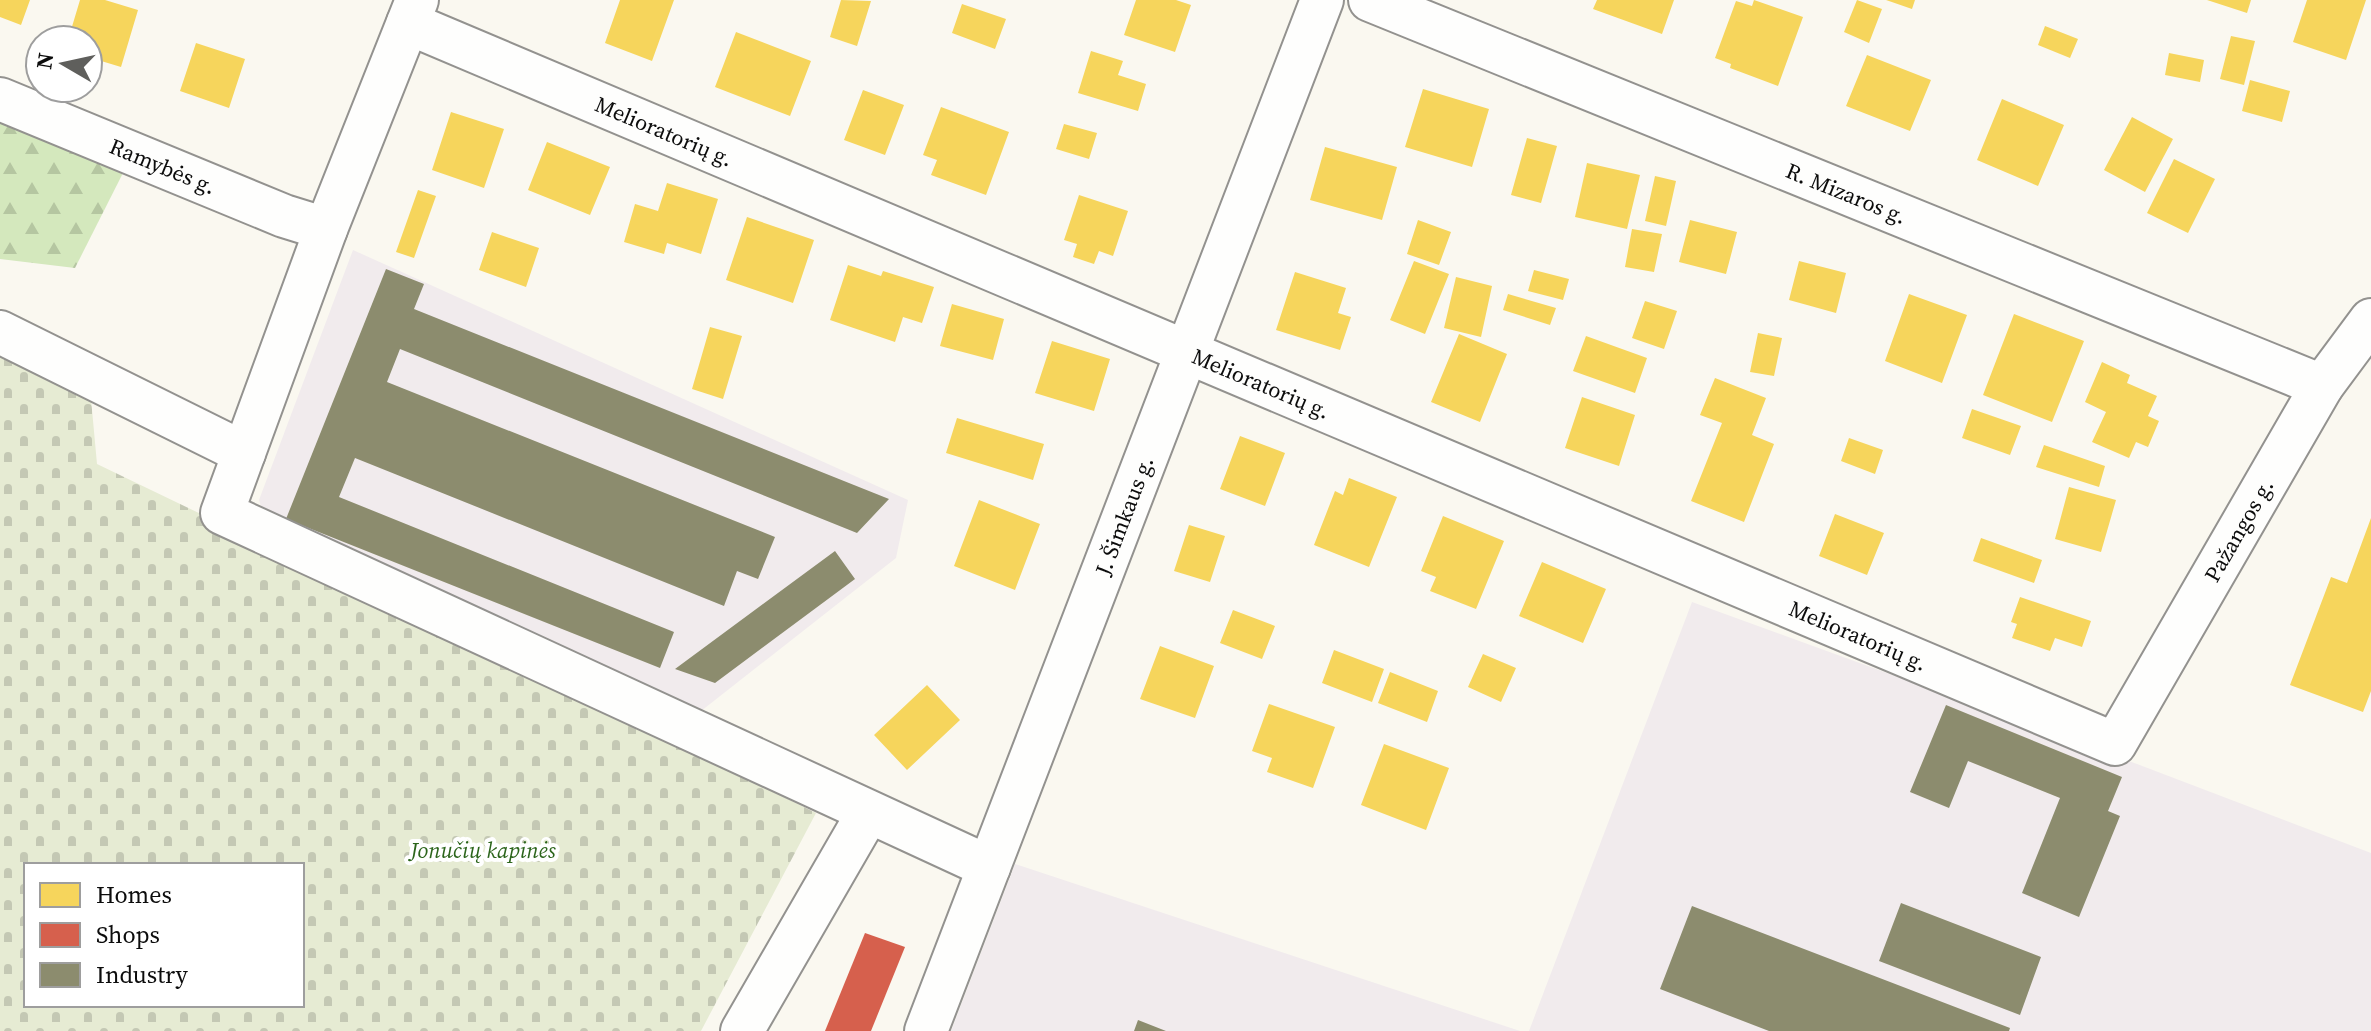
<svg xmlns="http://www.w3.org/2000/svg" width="2371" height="1031" font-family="'Source Serif 4',serif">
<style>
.industrial{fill:#f1ebed}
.forest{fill:url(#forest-firs)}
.cemetery{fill:url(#cemetery-stones);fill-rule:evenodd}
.homes{fill:#f6d55c}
.shops{fill:#d6604d}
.industry{fill:#8c8c6e}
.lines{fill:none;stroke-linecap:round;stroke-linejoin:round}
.street-casing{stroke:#93928f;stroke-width:46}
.street{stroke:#fefefd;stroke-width:42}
.labels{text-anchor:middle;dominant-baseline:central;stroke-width:8;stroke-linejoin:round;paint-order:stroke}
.street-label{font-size:22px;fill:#0c0c0c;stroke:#fff}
.park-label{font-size:22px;font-style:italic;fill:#2c651b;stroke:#fff}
</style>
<defs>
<pattern id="forest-firs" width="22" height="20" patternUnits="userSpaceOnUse" patternTransform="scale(2)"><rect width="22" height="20" fill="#d4e8bd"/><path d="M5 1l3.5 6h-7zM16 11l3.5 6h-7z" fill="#b5c6a1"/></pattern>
<pattern id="cemetery-stones" width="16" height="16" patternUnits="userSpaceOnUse" patternTransform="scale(2)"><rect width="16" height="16" fill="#e6ebd3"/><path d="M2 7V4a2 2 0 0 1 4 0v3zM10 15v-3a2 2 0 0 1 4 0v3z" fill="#c4c8b4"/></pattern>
</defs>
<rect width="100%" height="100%" fill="#faf8f0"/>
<path class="industrial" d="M353 250 908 500 896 558 696 715 265 519 259 500Z
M1692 602 2137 764 2371 853V1031H1529Z
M1015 864 1520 1031H951Z"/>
<path class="forest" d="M0 118 126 167 75 268 0 259Z"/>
<path class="cemetery" d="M0 334 89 377 97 464 610 711 816 813 701 1031H0ZM26 865H302V1005H26Z"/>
<path class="homes" d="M0 0H30L21 25 0 17Z
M80 0H105L138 10 121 67 88 57V40H68Z
M620 0H674L652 61 605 43Z
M841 0 871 1 857 46 830 37Z
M1136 0H1176L1191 5 1175 52 1124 35Z
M1597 0H1674L1662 34 1593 9Z
M1754 0 1803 17 1778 86 1730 68 1731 64 1715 58 1736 1 1752 6Z
M1857 0 1882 9 1869 43 1844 32Z
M1886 0H1915L1912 9Z
M2207 0H2251L2247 13Z
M2307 0H2366L2346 60 2293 42Z
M962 4 1006 19 995 49 952 33Z
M2045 26 2078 39 2070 58 2038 45Z
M736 32 811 61 790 116 715 87Z
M2231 36 2255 41 2244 85 2220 79Z
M196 43 245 59 229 108 180 91Z
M1091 51 1123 61 1118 75 1146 84 1138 111 1078 93Z
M2169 53 2204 60 2200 82 2165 75Z
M1867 55 1931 80 1910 131 1846 106Z
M2250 80 2290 91 2282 122 2242 111Z
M1423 89 1489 109 1472 167 1405 147Z
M863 90 904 105 885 155 844 140Z
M2002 99 2064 125 2038 186 1977 160Z
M941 107 1009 132 986 195 931 175 937 160 923 155Z
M451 112 504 129 484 188 432 170Z
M2132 117 2173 139 2145 192 2104 170Z
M1064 124 1097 133 1089 159 1056 149Z
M1527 138 1557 146 1541 203 1511 195Z
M547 142 610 167 590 215 528 190Z
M1325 147 1397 167 1382 220 1310 200Z
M2174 159 2215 179 2188 233 2147 213Z
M1587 163 1640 175 1627 229 1575 217Z
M1655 176 1676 181 1666 226 1645 221Z
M667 183 718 199 701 254 667 243 664 254 624 242 635 204 658 211Z
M418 190 436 196 414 258 396 252Z
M1079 195 1128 211 1113 256 1099 251 1094 264 1073 257 1077 244 1064 240Z
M747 217 814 240 793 303 726 280Z
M1418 220 1451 232 1439 265 1407 254Z
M1690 220 1737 232 1726 274 1679 262Z
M1632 229 1662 234 1654 272 1625 267Z
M492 232 539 248 526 287 479 270Z
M1414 261 1449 274 1425 334 1390 320Z
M1799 261 1846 273 1836 313 1789 300Z
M848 265 881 276 883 271 934 287 922 323 903 317 895 342 830 320Z
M1534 270 1569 279 1563 300 1528 291Z
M1295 272 1346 288 1338 313 1351 317 1340 350 1276 330Z
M1456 277 1492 286 1481 337 1444 328Z
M1508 294 1556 308 1550 325 1503 310Z
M1909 294 1967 315 1942 383 1885 361Z
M1645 301 1677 311 1664 349 1632 338Z
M952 304 1004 319 993 360 940 346Z
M2014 314 2084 341 2052 422 1983 395Z
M710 327 742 336 723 399 692 389Z
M1758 333 1782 338 1774 376 1750 372Z
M1459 334 1507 354 1480 422 1431 402Z
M1586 336 1647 358 1635 393 1573 371Z
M1052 341 1110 359 1094 411 1035 393Z
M2102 362 2130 375 2127 383 2157 396 2148 416 2159 421 2148 447 2136 442 2129 458 2092 442 2106 412 2085 402Z
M1715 378 1766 398 1752 435 1774 444 1744 522 1691 501 1722 423 1700 415Z
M1582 397 1635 415 1619 466 1565 448Z
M1972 409 2021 426 2010 455 1962 438Z
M957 418 1044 444 1033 480 946 453Z
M1240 436 1285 453 1265 506 1220 489Z
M1849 438 1883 450 1875 474 1841 461Z
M2044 445 2105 466 2099 487 2036 467Z
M1349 478 1397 497 1369 567 1314 545 1335 491 1343 495Z
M2069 487 2116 500 2101 552 2055 539Z
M979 500 1040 524 1015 590 954 566Z
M1835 514 1884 533 1867 575 1819 556Z
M1443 516 1504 541 1476 609 1430 591 1436 577 1421 571Z
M2371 518V691L2363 712 2290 685 2331 577 2347 583Z
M1189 525 1225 536 1210 582 1174 571Z
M1981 538 2042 560 2034 583 1973 561Z
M1542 562 1606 589 1583 643 1519 616Z
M2020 597 2091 621 2082 647 2055 638 2050 651 2012 638 2017 624 2011 622Z
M1233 610 1275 626 1262 659 1220 643Z
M1160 646 1214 666 1195 718 1140 699Z
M1334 650 1384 669 1372 702 1322 683Z
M1483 654 1516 668 1501 702 1468 687Z
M1390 672 1438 691 1427 722 1378 703Z
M927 685 960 720 907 770 874 735Z
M1269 704 1335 727 1313 788 1267 772 1272 758 1252 751Z
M1384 744 1449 768 1426 830 1361 805Z"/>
<path class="shops" d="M865 933 905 947 871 1031H825Z"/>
<path class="industry" d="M386 269 424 284 414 309 889 499 857 533 400 349 387 382 775 537 758 579 737 571 724 606 355 458 339 497 674 632 660 668 286 519Z
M835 551 855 579 715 683 675 669Z
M1946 705 2122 777 2108 811 2120 816 2079 917 2022 893 2060 798 1968 761 1949 808 1910 792Z
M1901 903 2041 957 2020 1015 1879 961Z
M1692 906 2010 1028 2009 1031H1769L1660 989Z
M1138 1020 1166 1031H1134Z"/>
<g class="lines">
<g class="street-casing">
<g id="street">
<path d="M417 0 326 229 222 513 989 867"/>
<path id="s1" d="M1370 0 2322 386"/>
<path id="s2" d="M408 23 2115 744 2322 386 2371 320"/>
<path id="s3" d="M0 99 284 216 326 229"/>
<path d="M0 332 244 453"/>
<path d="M742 1031 868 813"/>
<path id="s4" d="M926 1031 1322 0"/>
</g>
</g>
<use href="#street" class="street"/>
</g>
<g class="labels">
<g class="street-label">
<text stroke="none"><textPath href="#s2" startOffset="278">Melioratorių g.</textPath></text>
<text stroke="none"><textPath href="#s3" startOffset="176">Ramybės g.</textPath></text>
<text stroke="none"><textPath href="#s1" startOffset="514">R. Mizaros g.</textPath></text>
<text stroke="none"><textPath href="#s2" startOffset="926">Melioratorių g.</textPath></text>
<text stroke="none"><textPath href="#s4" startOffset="552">J. Šimkaus g.</textPath></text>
<text stroke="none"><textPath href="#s2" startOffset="2100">Pažangos g.</textPath></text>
<text stroke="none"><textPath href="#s2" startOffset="1574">Melioratorių g.</textPath></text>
</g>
<g class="park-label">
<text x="483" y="850">Jonučių kapinės</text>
</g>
</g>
<rect x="24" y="863" width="280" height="144" fill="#ffffff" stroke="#9e9e9e" stroke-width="2"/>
<rect x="40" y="883" width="40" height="24" fill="#f6d55c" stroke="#9e9e9e" stroke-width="2"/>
<text x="96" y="903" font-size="24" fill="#0c0c0c">Homes</text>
<rect x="40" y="923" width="40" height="24" fill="#d6604d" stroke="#9e9e9e" stroke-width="2"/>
<text x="96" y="943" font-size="24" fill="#0c0c0c">Shops</text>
<rect x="40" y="963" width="40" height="24" fill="#8c8c6e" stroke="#9e9e9e" stroke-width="2"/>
<text x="96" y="983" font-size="24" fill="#0c0c0c">Industry</text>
<g transform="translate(64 64) rotate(279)"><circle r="38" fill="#ffffff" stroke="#9e9e9e" stroke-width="2"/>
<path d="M0-6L14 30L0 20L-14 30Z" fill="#5f5f5c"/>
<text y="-12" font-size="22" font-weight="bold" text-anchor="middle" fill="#0c0c0c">N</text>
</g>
</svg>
